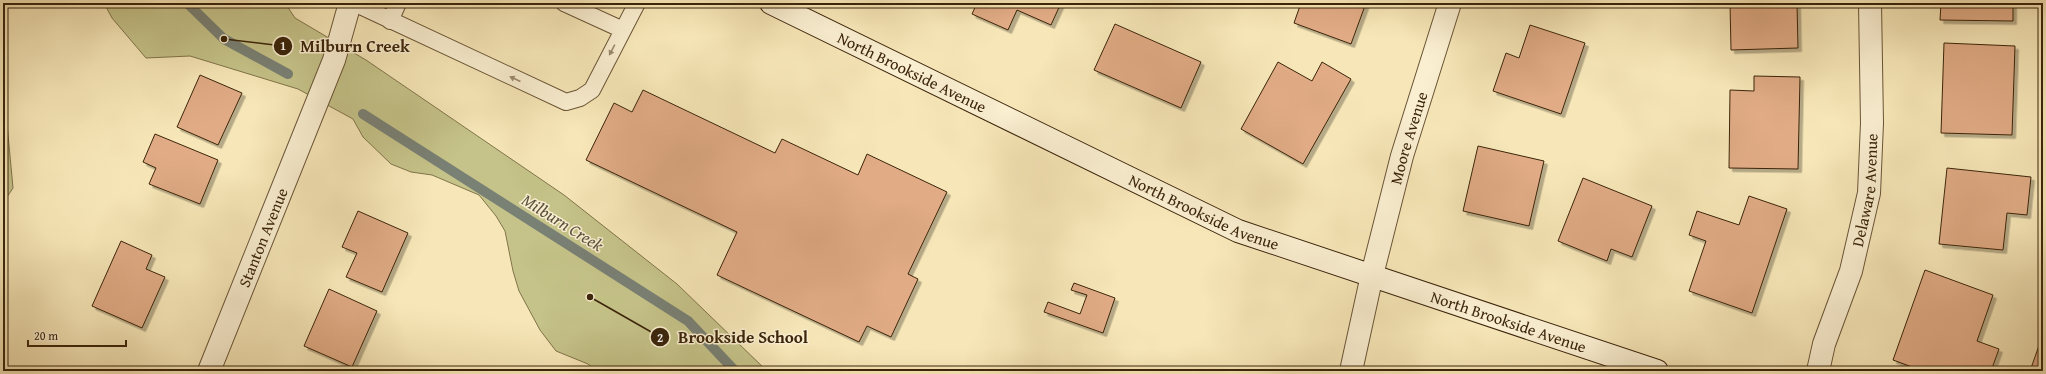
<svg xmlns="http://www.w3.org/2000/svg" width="2046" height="374" font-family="'Gentium Book Plus',serif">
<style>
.green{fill:#c5c389;stroke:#80744a}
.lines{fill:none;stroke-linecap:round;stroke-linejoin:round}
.stream{stroke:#798074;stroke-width:10}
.building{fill:#e0ab85;stroke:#3b240a;filter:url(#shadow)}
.lane-casing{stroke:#6a5536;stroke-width:18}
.street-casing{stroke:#6a5536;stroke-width:24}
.secondary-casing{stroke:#3b240a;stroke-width:24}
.lane{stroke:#faefd1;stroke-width:16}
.street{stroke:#faefd1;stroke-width:22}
.secondary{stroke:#faefd1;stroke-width:22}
.oneway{fill:#9a8a6e}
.labels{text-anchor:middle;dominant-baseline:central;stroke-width:3;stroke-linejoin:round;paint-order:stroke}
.street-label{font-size:16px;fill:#3b240a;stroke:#faefd1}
.water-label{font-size:17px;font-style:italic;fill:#5a523f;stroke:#faefd1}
.leader{fill:none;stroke:#3b240a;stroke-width:1.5}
.callout-dot{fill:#3b240a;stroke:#faefd1;stroke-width:1.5}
.mark-label{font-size:12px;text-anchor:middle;font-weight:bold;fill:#fff}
.callout-label{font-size:17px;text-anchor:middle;font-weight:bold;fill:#3b240a;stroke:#faefd1;stroke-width:3;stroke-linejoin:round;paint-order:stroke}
</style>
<defs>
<filter id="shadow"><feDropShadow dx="3.5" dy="3.5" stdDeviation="0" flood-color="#0004"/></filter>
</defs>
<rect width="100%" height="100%" fill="#f7e7b8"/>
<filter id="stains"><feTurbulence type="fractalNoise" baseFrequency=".005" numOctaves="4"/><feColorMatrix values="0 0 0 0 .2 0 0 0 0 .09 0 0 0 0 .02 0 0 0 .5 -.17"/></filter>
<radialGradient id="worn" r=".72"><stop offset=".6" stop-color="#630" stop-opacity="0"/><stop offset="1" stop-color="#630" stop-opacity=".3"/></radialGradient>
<path class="green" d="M104 3H285L295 18 366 60 564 195 677 284 767 371H596L588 364 556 351 540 330 519 291 513 271 505 231 496 216 479 195 432 175 411 172 391 164 363 137 353 119 298 89 190 56 146 58 112 18Z
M3 81 13 188 3 203Z"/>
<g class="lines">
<path class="stream" d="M187 3 224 39 288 74
M363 114 688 321 735 371"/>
</g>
<path class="building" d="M977 3H1061L1051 25 1017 10 1008 30 972 14Z
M1301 3H1366L1351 44 1294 23Z
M1730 3H1797L1798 48 1731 50Z
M1941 3H2013V21L1940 20Z
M1115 24 1201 62 1181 108 1094 70Z
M1530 25 1585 43 1561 114 1493 91 1506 53 1519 58Z
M1944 43 2015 46 2012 135 1941 133Z
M1278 62 1312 81 1322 62 1351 79 1303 164 1241 129Z
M200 75 242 93 218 145 177 127Z
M1754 76 1800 77 1798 169 1729 168 1730 90 1754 91Z
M643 90 775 153 782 139 858 175 867 154 947 192 908 274 918 279 891 337 867 326 859 342 717 275 737 232 586 160 614 103 632 112Z
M155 134 218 160 200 204 149 184 156 168 143 162Z
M1478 146 1544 161 1529 226 1463 211Z
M1947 168 2031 177 2027 215 2007 213 2003 250 1939 244Z
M1583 178 1652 206 1632 257 1611 249 1607 261 1558 241Z
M1749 196 1787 209 1752 313 1689 291 1706 241 1689 235 1697 211 1739 225Z
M358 211 408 233 382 292 346 277 357 253 342 247Z
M121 241 152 255 146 269 165 277 142 328 92 306Z
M1925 270 1993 295 1977 341 1999 349 1991 371H1923L1893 360Z
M1074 283 1115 298 1103 333 1044 312 1048 302 1080 314 1087 295 1071 290Z
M329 289 377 311 352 367 304 346Z
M2043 334V371H2030Z"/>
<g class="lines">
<g class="lane-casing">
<path id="lane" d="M354 3 566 102 580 98 592 90 637 3
M564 3 623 30
M390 21 398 3"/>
</g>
<g class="street-casing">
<g id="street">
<path id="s1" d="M209 371 334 60 350 3"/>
<path id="s2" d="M1351 371 1372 275 1402 156 1450 3"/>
<path id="s3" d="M1818 371 1824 344 1851 271 1869 193 1872 123 1870 3"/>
</g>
</g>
<g class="secondary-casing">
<g id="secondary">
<path id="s4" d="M771 3 1238 231 1657 371"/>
</g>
</g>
<use href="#lane" class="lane"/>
<use href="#street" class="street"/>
<use href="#secondary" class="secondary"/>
</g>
<defs><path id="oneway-solid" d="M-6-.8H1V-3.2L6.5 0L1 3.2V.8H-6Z"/></defs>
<g class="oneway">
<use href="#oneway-solid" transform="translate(612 50) rotate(118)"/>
<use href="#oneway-solid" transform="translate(515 79) rotate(-155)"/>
</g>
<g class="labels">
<g class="street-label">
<text stroke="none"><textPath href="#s4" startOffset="157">North Brookside Avenue</textPath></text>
<text stroke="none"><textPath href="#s2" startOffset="240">Moore Avenue</textPath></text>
<text stroke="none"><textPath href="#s3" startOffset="188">Delaware Avenue</textPath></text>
<text stroke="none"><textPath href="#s4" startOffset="481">North Brookside Avenue</textPath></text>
<text stroke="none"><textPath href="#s1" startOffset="144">Stanton Avenue</textPath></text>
<text stroke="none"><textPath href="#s4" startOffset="805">North Brookside Avenue</textPath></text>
</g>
<g class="water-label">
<text transform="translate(563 222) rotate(32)">Milburn Creek</text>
</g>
</g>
<path class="leader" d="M224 39L283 46M590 297L660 337"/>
<g class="callout-dot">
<circle cx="224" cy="39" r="4"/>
<circle cx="590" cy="297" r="4"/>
<circle cx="283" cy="46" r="10"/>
<circle cx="660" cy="337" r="10"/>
</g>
<g class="mark-label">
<text x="283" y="50">1</text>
<text x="660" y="342">2</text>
</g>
<g class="callout-label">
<text x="355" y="52">Milburn Creek</text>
<text x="743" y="343">Brookside School</text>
</g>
<rect width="2046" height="374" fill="none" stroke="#f7e7b8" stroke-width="16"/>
<rect x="4" y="4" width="2038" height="366" fill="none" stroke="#3b240a" stroke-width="2"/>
<rect x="8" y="8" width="2030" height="358" fill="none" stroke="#3b240a"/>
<path d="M28 340v6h98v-6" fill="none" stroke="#3b240a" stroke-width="2"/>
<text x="34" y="340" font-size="12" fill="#3b240a" stroke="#faefd1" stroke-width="3" paint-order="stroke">20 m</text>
<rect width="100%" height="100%" filter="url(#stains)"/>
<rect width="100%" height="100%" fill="url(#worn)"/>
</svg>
